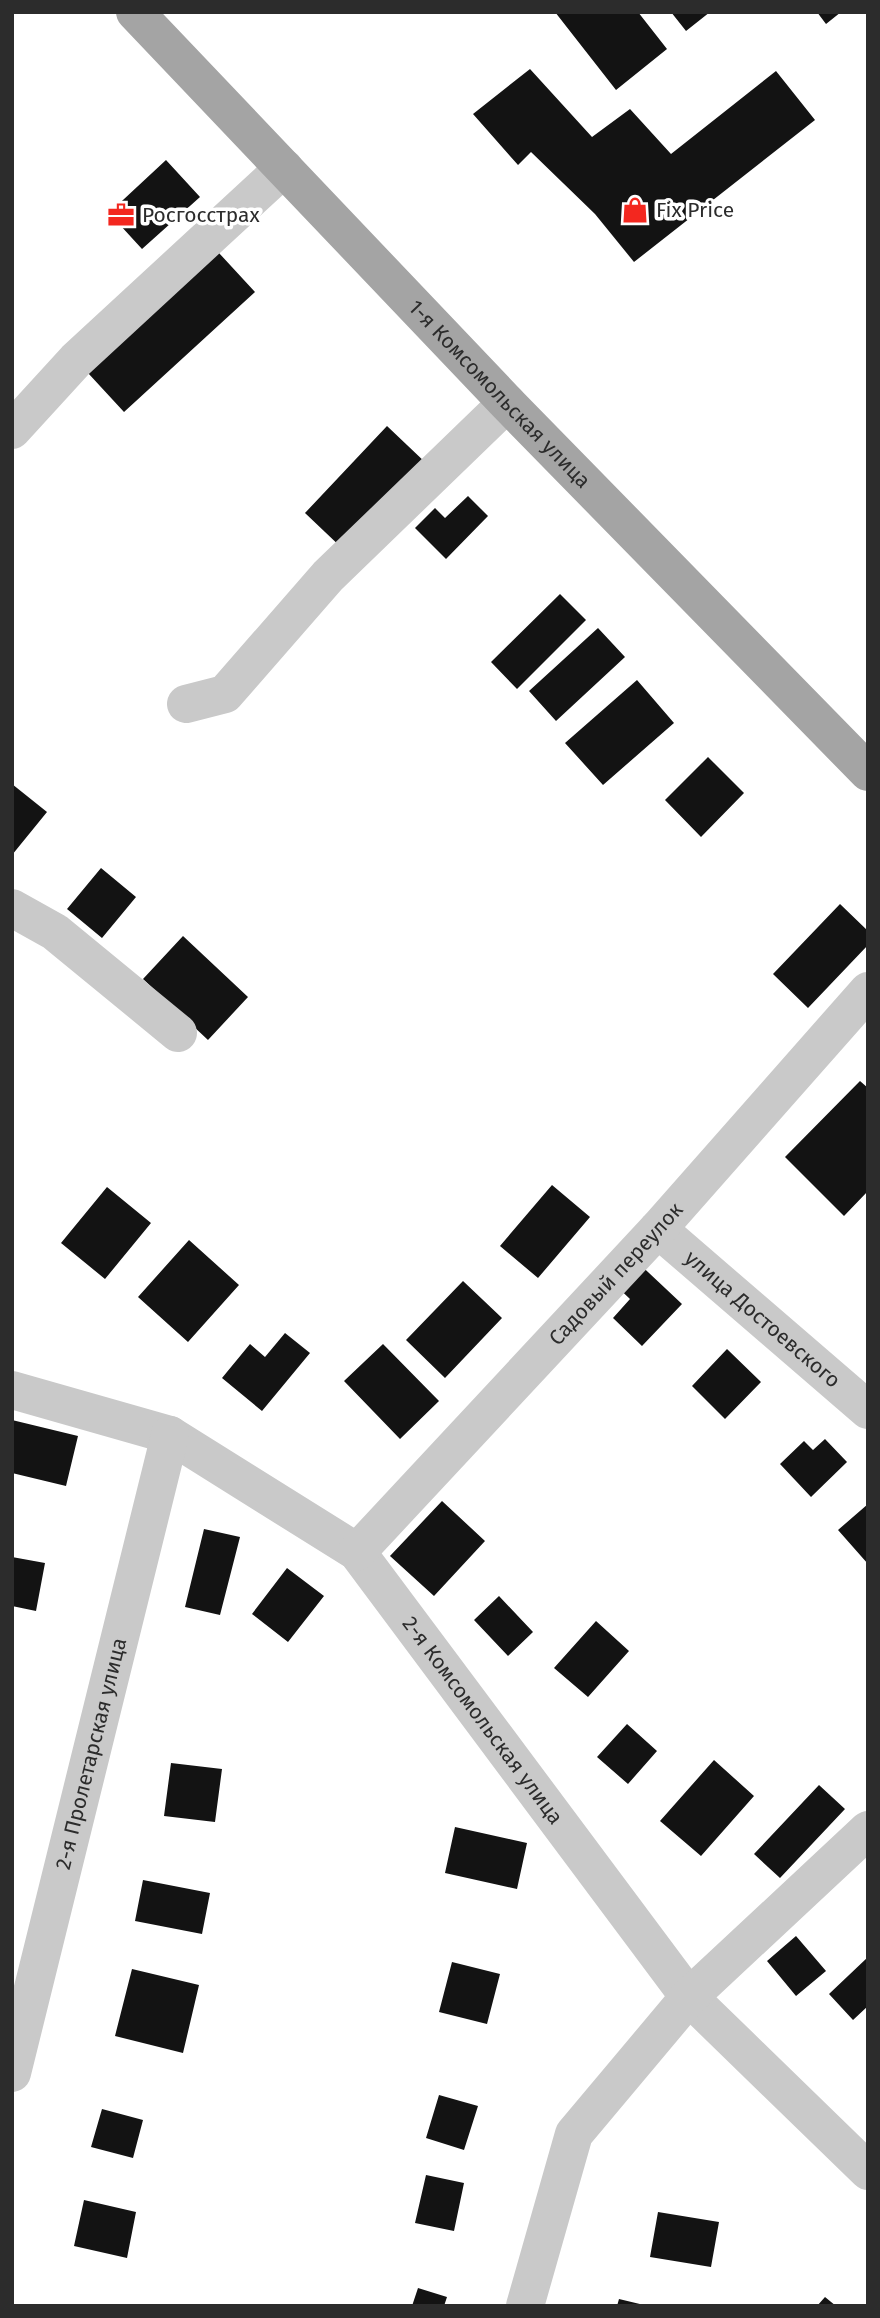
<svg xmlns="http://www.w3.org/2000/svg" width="880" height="2318" font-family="'Fira Sans',sans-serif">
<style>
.building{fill:#131313}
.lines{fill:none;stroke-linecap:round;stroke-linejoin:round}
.minor{stroke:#c9c9c9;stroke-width:38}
.major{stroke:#a4a4a4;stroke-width:38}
.labels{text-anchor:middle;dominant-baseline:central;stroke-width:7;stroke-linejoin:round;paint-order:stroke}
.poi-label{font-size:21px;fill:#2c2c2c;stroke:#fff;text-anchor:start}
.street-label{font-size:21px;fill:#2c2c2c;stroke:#fff}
</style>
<rect width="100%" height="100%" fill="#fff"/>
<path class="building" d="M555 12H638L667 49 616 90Z
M671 12H710L686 31Z
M817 12H841L826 24Z
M530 69 592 137 630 109 671 154 776 71 815 120 634 262 595 214 531 152 518 165 473 114Z
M166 160 200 197 142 249 109 213Z
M207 240 255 292 124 412 76 360Z
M387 426 427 464 345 551 305 513Z
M468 496 488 516 446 559 415 528 435 508 445 518Z
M560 594 586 620 517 689 491 662Z
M598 628 625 657 556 721 529 691Z
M637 680 674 723 603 785 565 743Z
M708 757 744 793 701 837 665 800Z
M12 784 47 812 12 855Z
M101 868 136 897 102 938 67 909Z
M840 904 868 931V945L808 1008 773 974Z
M183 936 248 997 208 1040 143 979Z
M860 1081 868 1088V1191L844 1216 785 1157Z
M552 1185 590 1217 538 1278 500 1246Z
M107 1187 151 1223 105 1279 61 1243Z
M189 1240 239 1285 188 1342 138 1297Z
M632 1257 682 1304 642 1346 613 1318 630 1299 610 1280Z
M463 1281 502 1318 445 1378 406 1340Z
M285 1333 310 1353 262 1411 222 1378 250 1344 265 1357Z
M383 1344 439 1401 400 1439 344 1381Z
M727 1349 761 1382 725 1419 692 1386Z
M12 1420 78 1436 66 1486 12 1473Z
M825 1439 847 1462 811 1497 780 1464 804 1441 813 1450Z
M442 1501 485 1541 434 1596 390 1556Z
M868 1504V1564L838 1530Z
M204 1529 240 1537 220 1615 185 1607Z
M12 1557 45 1563 36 1611 12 1606Z
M287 1568 324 1596 288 1642 252 1614Z
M499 1596 533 1632 508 1656 474 1620Z
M596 1621 629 1651 588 1697 554 1668Z
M627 1724 657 1751 628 1784 597 1757Z
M714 1760 754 1796 701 1856 660 1821Z
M171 1763 222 1769 215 1822 164 1816Z
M819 1785 845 1809 780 1878 754 1854Z
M455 1827 527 1843 517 1889 445 1873Z
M143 1880 210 1893 202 1934 135 1921Z
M796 1936 826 1971 796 1996 767 1961Z
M868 1957V2006L853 2020 829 1994Z
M452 1962 500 1974 487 2024 439 2012Z
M132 1969 199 1985 183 2053 115 2036Z
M439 2095 478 2106 464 2150 426 2138Z
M102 2109 143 2120 133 2158 91 2147Z
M426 2175 464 2183 454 2231 415 2223Z
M84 2200 136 2212 127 2258 74 2246Z
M658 2212 719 2222 711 2267 650 2257Z
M418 2288 447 2297 444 2306H412Z
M825 2297 836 2306H817Z
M619 2299 644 2305V2306H617Z"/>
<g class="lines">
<g class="minor">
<path d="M12 430 76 360 284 168"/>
<path d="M186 704 225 694 328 576 507 403"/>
<path d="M12 908 55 932 178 1033"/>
<path id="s1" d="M658 1229 868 1410"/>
<path id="s2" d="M12 1390 170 1435 357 1552 689 1997 868 2171"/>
<path id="s3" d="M357 1552 658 1229 868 991"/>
<path id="s4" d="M12 2073 170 1435"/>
<path d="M525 2306 574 2134 689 1997 868 1830"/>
</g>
<path class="major" id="s5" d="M135 12 507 403 868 772"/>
</g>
<defs>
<g id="shop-bare" transform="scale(2.1)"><path d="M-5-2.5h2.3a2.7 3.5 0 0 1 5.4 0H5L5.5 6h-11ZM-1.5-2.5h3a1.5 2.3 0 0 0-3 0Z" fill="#f3271f" stroke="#fff" stroke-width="2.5" paint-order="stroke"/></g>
<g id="office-bare" transform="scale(2.1)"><path d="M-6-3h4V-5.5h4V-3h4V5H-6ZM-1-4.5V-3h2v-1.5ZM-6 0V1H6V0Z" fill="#f3271f" stroke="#fff" stroke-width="2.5" paint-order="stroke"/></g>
</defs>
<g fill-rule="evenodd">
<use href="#shop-bare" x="635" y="210"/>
<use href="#office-bare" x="121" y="215"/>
</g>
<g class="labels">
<g class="poi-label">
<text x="656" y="210">Fix Price</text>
<text x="142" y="215">Росгосстрах</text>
</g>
<g class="street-label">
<text stroke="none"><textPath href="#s5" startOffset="528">1-я Комсомольская улица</textPath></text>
<text stroke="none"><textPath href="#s3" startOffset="380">Садовый переулок</textPath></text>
<text stroke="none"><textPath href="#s1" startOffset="138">улица Достоевского</textPath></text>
<text stroke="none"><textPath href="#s2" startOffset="595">2-я Комсомольская улица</textPath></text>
<text stroke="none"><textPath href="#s4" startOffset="329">2-я Пролетарская улица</textPath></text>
</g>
</g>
<rect width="880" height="2318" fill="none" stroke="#2c2c2c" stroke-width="28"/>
</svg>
